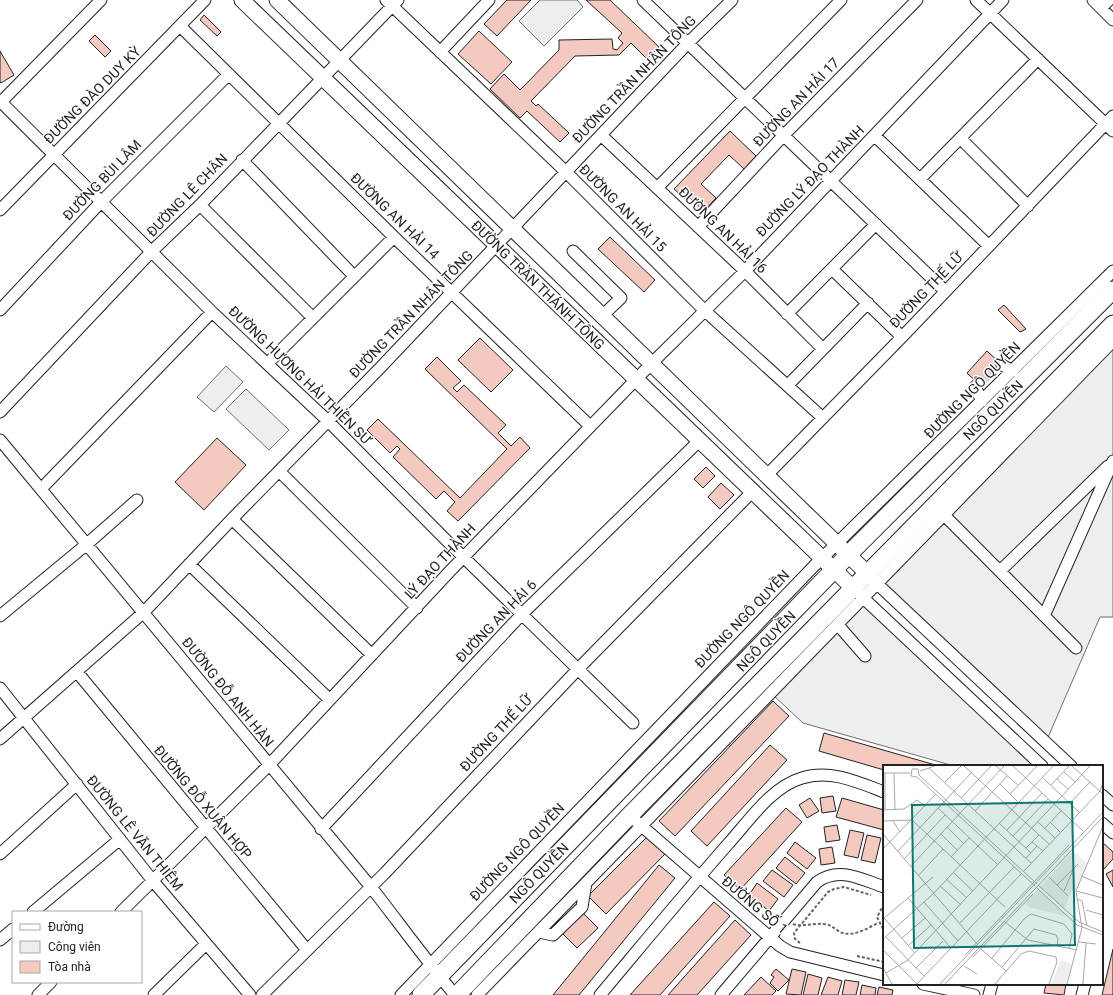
<svg xmlns="http://www.w3.org/2000/svg" width="1113" height="995" font-family="Roboto,sans-serif">
<style>
.green{fill:#eee;stroke:#6f6f6f}
.building{fill:#f3c9c0;stroke:#222}
.lines{fill:none;stroke-linecap:round;stroke-linejoin:round}
.minor-tunnel{stroke:#d3d3d3;stroke-width:11;stroke-dasharray:11 5.5;stroke-linecap:butt}
.minor-casing{stroke:#222;stroke-width:13}
.major-casing{stroke:#222;stroke-width:17}
.highway-casing{stroke:#222;stroke-width:19}
.path{stroke:#646464;stroke-width:2;stroke-dasharray:3 2;stroke-linecap:butt}
.minor{stroke:#fff;stroke-width:11}
.major{stroke:#fff;stroke-width:15}
.highway{stroke:#fff;stroke-width:17}
.labels{text-anchor:middle;dominant-baseline:central;stroke-width:3;stroke-linejoin:round;paint-order:stroke}
.street-label{font-size:14px;fill:#222;stroke:#fff}
.inset-road{fill:none;stroke:#a7a7a7;stroke-width:1}
.view{fill:#0f766e;fill-opacity:0.15;stroke:#0f766e;stroke-width:2}
.inset-edge{fill:none;stroke:#222;stroke-width:2}
</style>
<rect width="100%" height="100%" fill="#fff"/>
<path class="green" d="M540 0H577L583 7 544 46 519 21Z
M1113 341V617H1100L1046 742 877 584Z
M226 366 243 382 214 412 197 397Z
M246 389 289 430 269 450 226 409Z
M863 598 1042 766H954L803 723 772 694Z"/>
<path class="building" d="M507 0H531L497 36 484 24Z
M586 0H610L659 47 647 59 631 43 619 55 575 56 531 101 536 106 538 104 569 133 560 142 527 111 520 118 490 89 504 74 520 90 559 50V40L612 39 613 49 617 50 623 43 618 38 622 33Z
M204 15 221 32 217 36 200 20Z
M479 31 512 62 491 84 458 54Z
M95 35 111 51 105 57 89 41Z
M0 51 14 75 1 83 0 82Z
M730 131 756 156 744 169 729 155 701 184 716 198 704 211 689 197 686 200 674 189Z
M610 237 655 280 644 292 598 249Z
M1004 305 1026 329 1020 332 998 310Z
M480 338 513 370 491 392 458 360Z
M987 351 1002 365 982 387 967 373Z
M437 357 461 381 453 388 457 392 464 385 506 425 498 433 511 446 520 437 530 448 458 521 447 511 455 502 444 491 436 499 393 457 400 449 397 446 390 453 367 430 378 419 460 498 507 449 425 369Z
M217 438 246 465 204 510 175 482Z
M706 467 715 476 703 488 694 479Z
M721 483 734 495 720 509 708 497Z
M773 701 789 716 675 836 659 821Z
M824 733 939 766H884V770L819 751Z
M770 745 787 760 707 846 691 831Z
M833 796 836 811 822 813 820 798Z
M810 798 819 811 807 818 799 805Z
M842 798 884 810V830L836 817Z
M786 808 802 822 740 890 724 875Z
M837 825 840 840 826 842 824 827Z
M850 830 864 833 858 858 844 855Z
M867 835 881 838 875 863 861 860Z
M647 837 665 854 606 914 588 896Z
M795 842 816 858 807 869 787 853Z
M1102 842 1113 852V859L1102 871Z
M832 847 835 863 821 865 819 849Z
M785 857 805 873 796 884 776 868Z
M659 865 675 878 579 995H553Z
M772 870 793 885 784 897 763 881Z
M1113 870V887L1106 874Z
M757 883 778 899 769 911 749 895Z
M714 902 730 916 660 995H630Z
M582 912 598 928 577 948 561 932Z
M735 920 751 935 697 995H668Z
M1113 949V995H1102Z
M776 969 789 980 778 991 770 983 774 977 771 975Z
M792 969 806 972 801 995 786 994Z
M808 974 822 978 818 995H803Z
M761 977 776 991 772 995H744Z
M828 977 842 981 838 995H821Z
M845 980 859 982 856 995H842Z
M1046 984H1066L1064 995 1044 993Z
M862 985 876 988 875 995H860Z
M879 987 893 990 892 995H877Z"/>
<g class="lines">
<path class="minor-tunnel" d="M978 384 998 363 1002 365"/>
<g class="minor-casing">
<path id="minor" d="M386 0 566 172 704 310 823 418
M643 0 945 291
M976 0 1113 131
M1093 0 1113 20
M1101 8 1109 0
M181 27 394 237 590 426
M440 52 489 0
M1 102 212 312 328 421 449 543 633 723
M0 103 101 0
M601 135 745 271 823 349
M875 136 989 246
M961 139 1028 206
M242 160 354 276
M920 179 1038 59
M657 188 841 0
M200 205 313 318
M0 210 205 0
M698 227 784 135 917 0
M573 251 621 298 602 316
M832 269 902 337
M0 310 101 202 229 74
M787 314 876 224
M268 363 394 237
M1002 365 1013 371
M978 384 975 387 982 401
M788 385 868 303
M0 412 151 252 200 205 398 0
M0 440 371 887C399 923 426 960 455 995
M279 471 417 608
M767 475 902 337 1113 116
M41 489 212 312
M943 514 1076 648
M232 519 371 654
M189 564 329 699
M1000 571 1108 466
M872 579 1071 766
M858 593 1042 766
M0 616 87 544 137 500
M1044 616 1113 461
M838 625 865 656
M77 672 307 950
M0 688 153 881 250 995
M0 739 144 612 232 519 380 368 688 43 732 0
M1102 795 1113 805
M637 822 780 946 790 952 884 975
M1102 823 1113 833
M321 829 522 614 699 441
M0 854 77 784
M33 912 120 839
M121 912 269 765 451 570 651 364 745 271 1003 0
M539 932 553 935 582 907 586 883
M0 940 13 929
M923 984 974 995
M38 995 51 982
M154 995 206 944
M262 995 385 873 579 668 753 491
M401 995 815 565 1113 271
M477 995 1113 341
M600 995C642 945 684 894 728 844 749 821 771 787 802 778 830 769 858 782 884 792
M721 995 817 882C839 866 861 879 884 887
M989 995 992 984
M1082 995 1085 984"/>
</g>
<g class="major-casing">
<path id="major" d="M242 0 853 588
M277 0 868 574"/>
</g>
<g class="highway-casing">
<path id="highway" d="M421 995 856 547 1113 290
M457 995 630 815 1113 324"/>
</g>
<path class="path" d="M884 904 877 917 884 931
M793 924C802 927 813 923 824 924 830 924 835 929 840 932 852 938 868 928 878 923
M800 943 795 939 794 933 828 892 834 889 844 887 871 895
M857 956 884 962"/>
<use href="#minor" class="minor"/>
<use href="#major" class="major"/>
<use href="#highway" class="highway"/>
</g>
<g class="labels">
<g class="street-label">
<text transform="translate(634 79) rotate(-46)">ĐƯỜNG TRẦN NHÂN TÔNG</text>
<text transform="translate(92 95) rotate(-45)">ĐƯỜNG ĐÀO DUY KỲ</text>
<text transform="translate(796 102) rotate(-46)">ĐƯỜNG AN HẢI 17</text>
<text transform="translate(102 180) rotate(-46)">ĐƯỜNG BÙI LÂM</text>
<text transform="translate(810 181) rotate(-46)">ĐƯỜNG LÝ ĐẠO THÀNH</text>
<text transform="translate(187 195) rotate(-46)">ĐƯỜNG LÊ CHÂN</text>
<text transform="translate(623 208) rotate(45)">ĐƯỜNG AN HẢI 15</text>
<text transform="translate(395 216) rotate(44)">ĐƯỜNG AN HẢI 14</text>
<text transform="translate(723 230) rotate(44)">ĐƯỜNG AN HẢI 16</text>
<text transform="translate(538 285) rotate(44)">ĐƯỜNG TRẦN THÁNH TÔNG</text>
<text transform="translate(926 290) rotate(-46)">ĐƯỜNG THẾ LỮ</text>
<text transform="translate(411 314) rotate(-46)">ĐƯỜNG TRẦN NHÂN TÔNG</text>
<text transform="translate(300 375) rotate(44)">ĐƯỜNG HƯƠNG HẢI THIỀN SƯ</text>
<text transform="translate(972 390) rotate(-45)">ĐƯỜNG NGÔ QUYỀN</text>
<text transform="translate(993 410) rotate(-45)">NGÔ QUYỀN</text>
<text transform="translate(440 561) rotate(-47)">LÝ ĐẠO THÀNH</text>
<text transform="translate(742 619) rotate(-46)">ĐƯỜNG NGÔ QUYỀN</text>
<text transform="translate(496 621) rotate(-46)">ĐƯỜNG AN HẢI 6</text>
<text transform="translate(766 641) rotate(-46)">NGÔ QUYỀN</text>
<text transform="translate(228 692) rotate(51)">ĐƯỜNG ĐỖ ANH HÀN</text>
<text transform="translate(496 733) rotate(-47)">ĐƯỜNG THẾ LỮ</text>
<text transform="translate(203 802) rotate(50)">ĐƯỜNG ĐỖ XUÂN HỢP</text>
<text transform="translate(135 833) rotate(51)">ĐƯỜNG LÊ VĂN THIÊM</text>
<text transform="translate(517 852) rotate(-46)">ĐƯỜNG NGÔ QUYỀN</text>
<text transform="translate(539 873) rotate(-46)">NGÔ QUYỀN</text>
<text transform="translate(755 905) rotate(40)">ĐƯỜNG SỐ 1</text>
</g>
</g>
<g transform="translate(883 765)">
<rect width="220" height="220" fill="#fff"/>
<path d="M190 86 204 98 193 126H189L181 144 157 122ZM155 124 183 150 182 151 146 142 142 138ZM178 195 189 199 183 219H168Z" fill="#eee"/>
<path class="inset-road" d="M81 1 166 79M113 1 135 20M130 1 200 66M189 1 220 29M46 3 148 98M37 6 52 1M181 7 192 17M0 8H27M11 8 12 45M36 10 154 119M34 12 152 121M34 12 28 11 29 4H35L36 10M159 12 196 47M174 14 185 24M61 18 78 1M117 19 135 37M168 20 186 1M127 29 154 1M78 33 108 1M187 38 207 17M55 43 115 100M0 45 21 44 34 35 42 41M2 45V8M92 46 124 11M29 55 122 142M0 56 28 55M10 56 17 67M155 57 172 73M167 57 177 67M116 58 148 88M64 62 80 78M162 63 178 46M124 65 159 28M0 69 94 179M58 69 74 85M130 71 165 34M149 77 160 86M143 83 156 70M0 84 53 29M15 86 88 8M68 92 86 73M143 93 154 81M21 94 62 50M28 101 121 1M141 106 217 26 220 18M70 107 90 126M36 110 60 84M198 111 220 120M166 112 185 131M63 114 84 133M155 120 196 157 220 167M174 120 195 99M57 121 78 140M154 123 194 160 220 170M181 126 190 105M193 126 220 133M25 133 68 183M194 134 199 136 204 161M41 137 75 176M203 145 220 150M1 153 32 188M0 154 50 112M122 157 145 175 194 185M77 158 131 102M3 172 41 211M19 173 42 153M0 174 51 128 170 1M196 177 213 179M26 180 48 160M98 184 123 206M0 185 34 219M82 190 186 80M90 192 150 129M109 193 142 153 148 149 181 159 189 169 186 184M81 201 94 209M119 202 151 164 173 170 175 174 174 181M0 203 9 219M33 203 60 176M3 208 25 195 207 1M34 219 138 109M57 219 220 47M62 219 220 52M112 219 138 189 146 186 173 192 174 197 166 219M184 219 199 163 193 126 220 61M200 219 203 178"/>
<path class="view" d="M189 37 192 180 31 183 29 40Z"/>
<rect width="220" height="220" class="inset-edge"/>
</g>
<rect x="12" y="911" width="130" height="72" fill="#ffffff" stroke="#a7a7a7"/>
<rect x="20" y="924" width="20" height="6" fill="#ffffff" stroke="#a7a7a7"/>
<text x="48" y="931" font-size="12" fill="#222222">Đường</text>
<rect x="20" y="941" width="20" height="12" fill="#eeeeee" stroke="#a7a7a7"/>
<text x="48" y="951" font-size="12" fill="#222222">Công viên</text>
<rect x="20" y="961" width="20" height="12" fill="#f3c9c0" stroke="#a7a7a7"/>
<text x="48" y="971" font-size="12" fill="#222222">Tòa nhà</text>
</svg>
